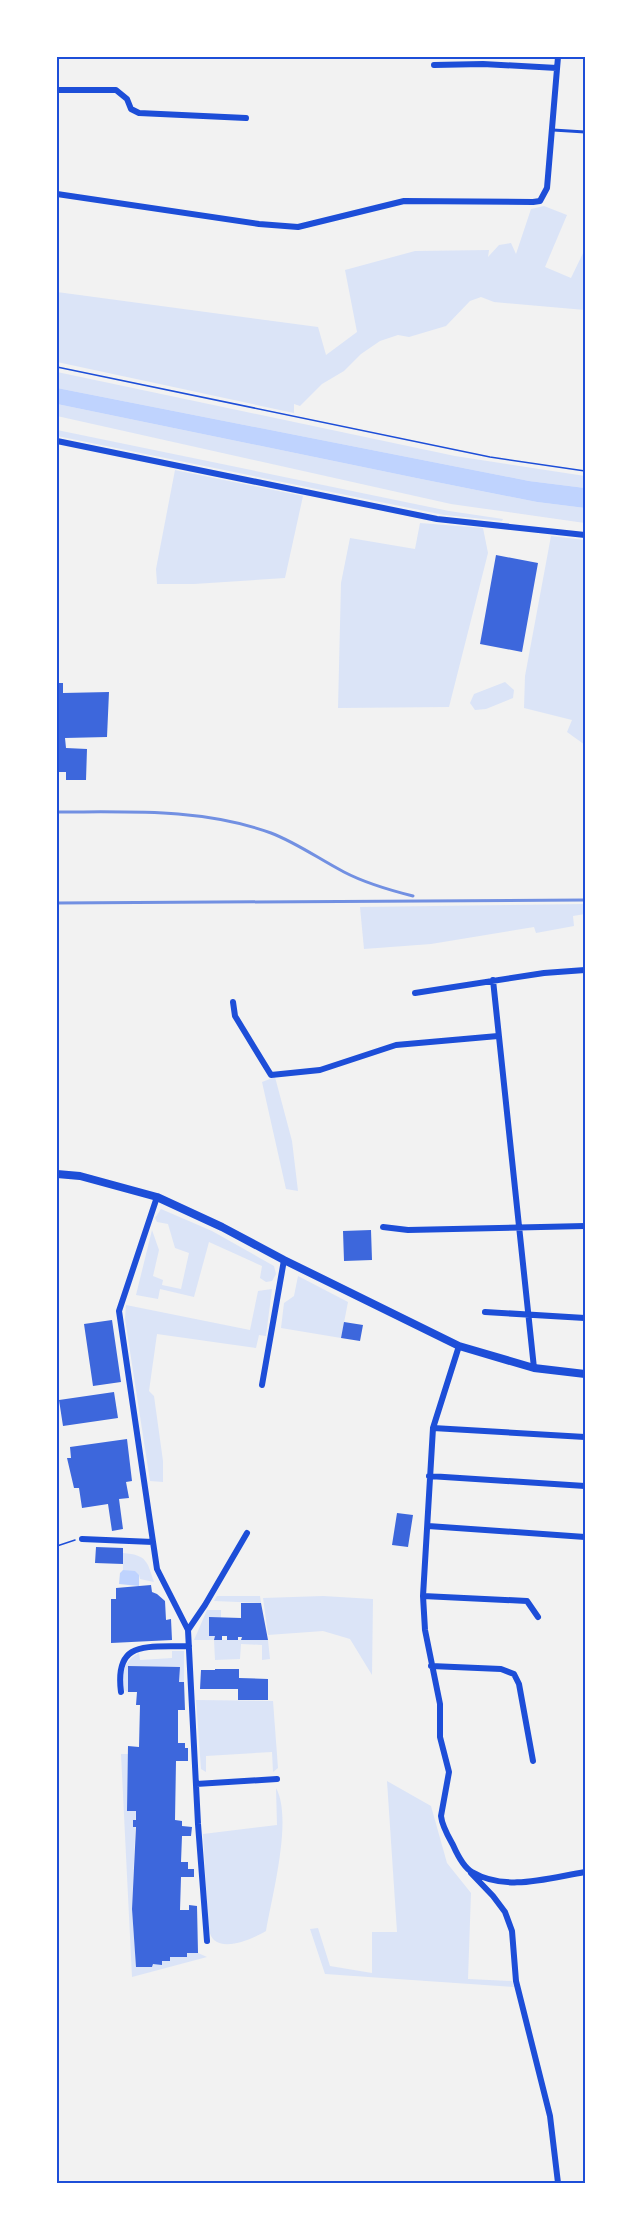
<svg xmlns="http://www.w3.org/2000/svg" width="642" height="2240" font-family="Raleway,sans-serif">
<style>
.green{fill:#dbe4f7}
.water{fill:#bfd3fe}
.building{fill:#3d67dc}
.lines{fill:none;stroke-linecap:round;stroke-linejoin:round}
.path{stroke:#1d4ed8;stroke-width:1.5}
.service{stroke:#1d4ed8;stroke-width:3}
.minor{stroke:#1d4ed8;stroke-width:6}
.secondary{stroke:#1d4ed8;stroke-width:8}
.rail{stroke:#7290e2;stroke-width:3}
.neatline{fill:none;stroke:#1d4ed8;stroke-width:2}
</style>
<rect width="100%" height="100%" fill="#f2f2f2"/>
<path class="green" d="M544 206 567 215 545 267 571 278 585 249V310L494 302 481 297 470 301 446 326 409 337 398 335 380 341 361 354 344 371 322 384 300 406 294 404V413L57 362V292L318 327 326 355 357 332 345 270 415 251 489 250 488 257 499 245 511 243 516 254 531 209Z
M57 372 455 456 585 476V488L529 481 57 388Z
M57 404 421 479 537 502 585 508V523L451 504 57 416Z
M57 430 449 511 503 519 502 521 444 515 57 436Z
M175 470 303 496 285 578 194 584H157L156 569Z
M420 523 483 528 488 553 449 707 338 708 341 583 350 538 415 549Z
M551 536 585 540V745L567 732 572 720 524 708 525 676Z
M505 682 514 690 513 698 486 709 475 710 470 703 474 694Z
M585 904V914L573 916 574 926 536 933 534 927 431 944 364 949 360 907Z
M275 1077 292 1141 298 1191 286 1189 262 1082Z
M161 1209 212 1231 274 1266 276 1274 272 1281 266 1282 260 1278 262 1266 209 1242 194 1297 160 1289 158 1299 136 1295 152 1230 159 1250 153 1276 163 1280 162 1285 181 1289 189 1253 175 1248 168 1224 157 1222 155 1218Z
M298 1276 348 1302 341 1338 281 1328 284 1303 294 1296Z
M272 1289 266 1336 259 1335 256 1348 157 1334 149 1391 154 1396 163 1461V1482L150 1481 125 1319 126 1305 250 1330 258 1291Z
M123 1553C147 1555 147 1561 154 1582L140 1579 139 1575 123 1570Z
M217 1596H260L261 1603 214 1601Z
M323 1596 373 1599 372 1675 350 1639 323 1631 268 1635 263 1598Z
M207 1610H221V1618H209V1636H215V1640H268L270 1659 262 1660V1645L241 1644 240 1659 215 1660 214 1640H194Z
M172 1651H184V1682H179L180 1668 128 1667V1692L124 1690C122 1674 123 1661 139 1653L140 1660 172 1658Z
M196 1700 273 1701 278 1768 273 1772 272 1752 206 1756V1772L201 1769Z
M121 1754H128L127 1811H136L132 1909 136 1966 152 1967 153 1964H162V1961H170V1957H186L187 1953H198L207 1957 132 1977Z
M387 1781 431 1806 447 1863 471 1893 468 1979 512 1981 514 1987 325 1974 310 1929 318 1928 330 1966 372 1973V1932H397Z
M276 1788C293 1818 272 1896 266 1931 254 1938 227 1951 214 1940 209 1935 209 1928 208 1921L203 1834 277 1825Z"/>
<path class="water" d="M57 388 529 481 585 488V508L537 502 421 479 57 404Z
M123 1570 135 1571 139 1575V1586L119 1584 120 1573Z"/>
<path class="building" d="M496 555 538 563 522 652 480 644Z
M57 683H63V693L109 692 107 737 65 738 66 748 87 749 86 780H66V772H57Z
M371 1230 372 1260 344 1261 343 1231Z
M112 1320 121 1382 93 1386 84 1324Z
M344 1322 363 1325 360 1341 341 1338Z
M114 1392 118 1418 63 1426 59 1400Z
M127 1439 132 1481 126 1482 129 1498 119 1499 123 1529 112 1531 108 1504 82 1508 79 1488H74L67 1458H71L70 1447Z
M397 1513 413 1515 408 1547 392 1545Z
M96 1547 123 1548V1564L95 1563Z
M151 1585 152 1592 157 1594 165 1601 166 1620 171 1619 172 1640 111 1643V1599H116V1588Z
M241 1603H261L268 1640H241L242 1637H238V1640H227V1636H222V1640H214L215 1636H209V1617L241 1618Z
M128 1666 180 1667 179 1682H184L185 1710H178V1743H185V1748H188V1761H176L175 1820 182 1821V1826L192 1827 191 1836H182L181 1862H188V1869H194V1877H181L180 1910H189V1905L197 1906 198 1953H187V1957H170V1961H162V1965L153 1964 152 1967H136L132 1909 136 1827H133V1820H136V1811H127L128 1746 139 1747 140 1705H136L137 1692H128Z
M215 1669H239V1678L268 1679V1700H238V1689H200L201 1670H215Z"/>
<g class="lines">
<path class="path" d="M57 367 490 457 585 471
M57 1546 75 1540"/>
<path class="service" d="M553 130 585 132"/>
<path class="minor" d="M434 65 483 64 557 68
M57 90H116L127 99 131 109 139 113 246 118
M57 194 259 224 298 227 404 201 533 202 540 201 547 188 558 57
M57 441 437 519 585 535
M493 980 534 1368
M415 993 544 973 585 970
M233 1002 235 1016 271 1075 320 1070 396 1045 498 1036
M157 1197 119 1311 157 1569 188 1630
M383 1227 408 1230 585 1226
M485 1312 585 1318
M459 1346 433 1428 423 1596 425 1630 440 1704V1737L449 1772 441 1816C442 1826 448 1836 453 1845 457 1854 463 1867 472 1872 506 1892 548 1878 585 1872
M262 1385 284 1260
M433 1428 585 1437
M429 1476 585 1486
M428 1526 585 1537
M82 1539 153 1542
M423 1596 527 1601 538 1617
M431 1666 501 1669 514 1674 519 1684 533 1761
M121 1692C114 1638 149 1648 189 1646
M196 1784 277 1779
M471 1873 493 1896 505 1912 512 1931 516 1981 550 2116 558 2183
M207 1941 198 1824 188 1630 205 1605 247 1533"/>
<path class="secondary" d="M57 1174 80 1176 157 1197 222 1227 284 1260 459 1346 534 1368 585 1374"/>
<path class="rail" d="M57 812C129 812 202 808 271 833 297 843 319 859 344 872 365 883 389 890 413 896
M57 903 585 900"/>
</g>
<rect width="642" height="2240" fill="none" stroke="#ffffff" stroke-width="117"/>
<rect x="58" y="58" width="526" height="2124" class="neatline"/>
</svg>
